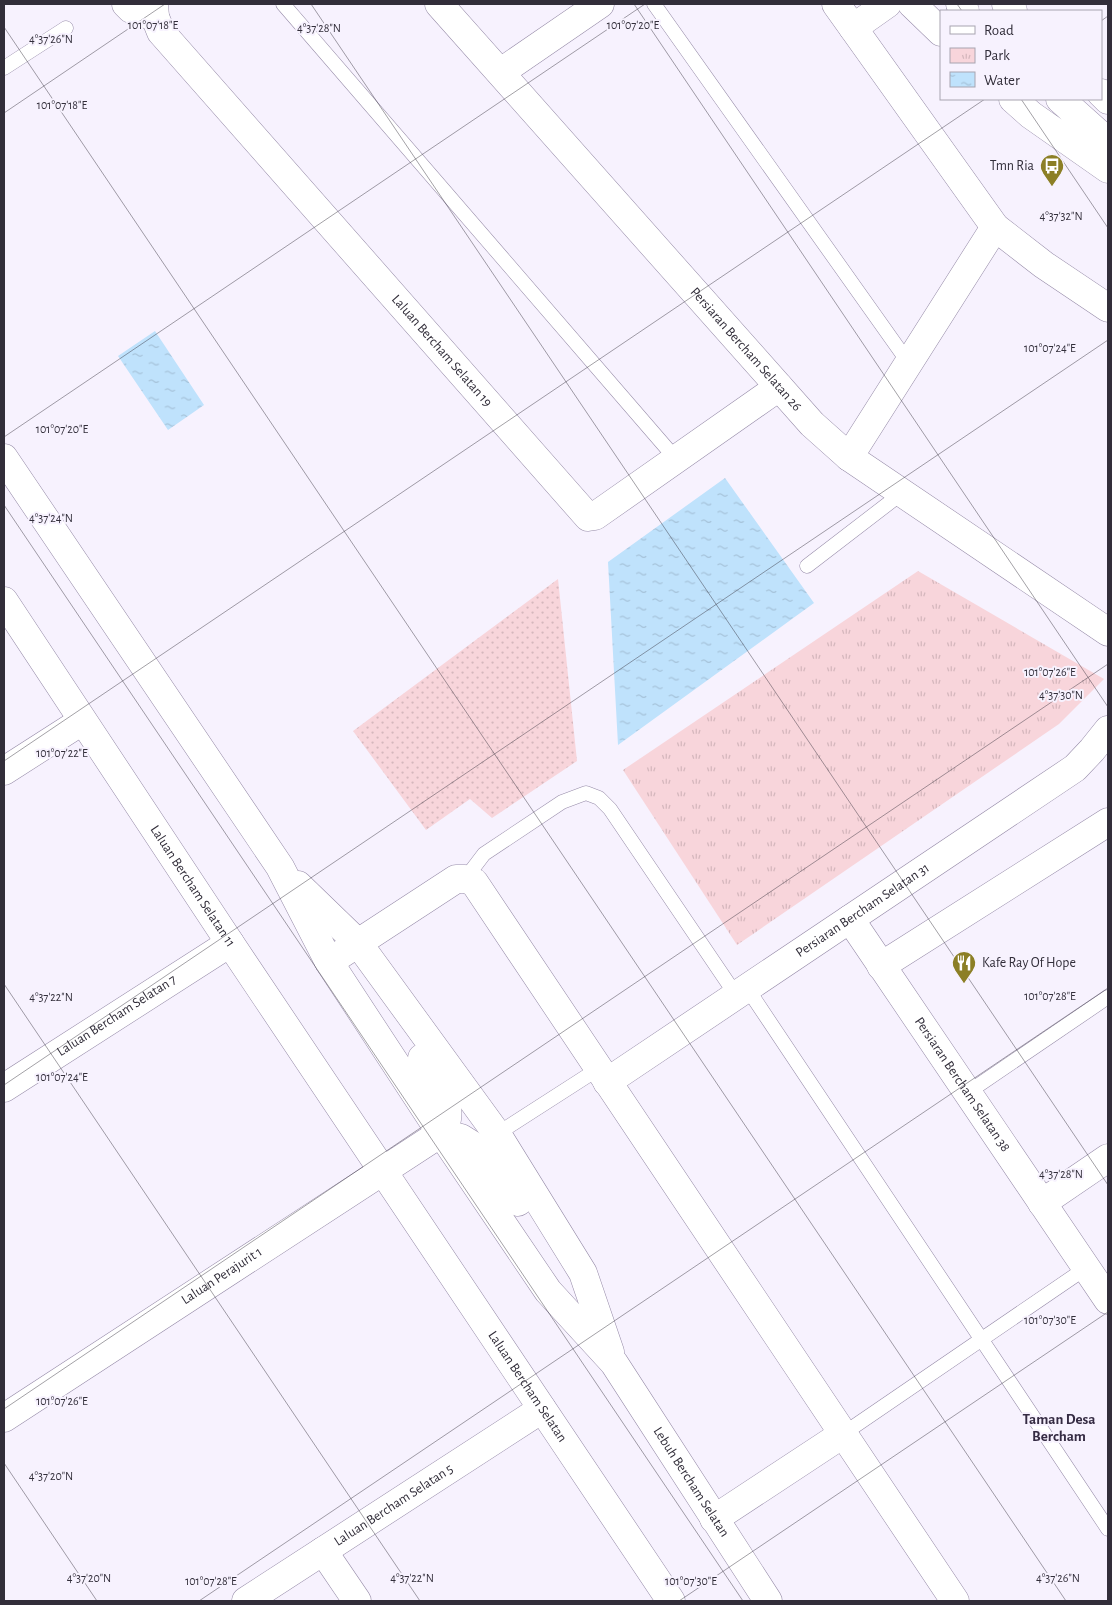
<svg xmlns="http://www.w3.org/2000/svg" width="1112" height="1605" font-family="'Alegreya Sans',sans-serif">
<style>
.grass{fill:url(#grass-dots)}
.park{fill:url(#park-tufts)}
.water{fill:url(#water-ripples)}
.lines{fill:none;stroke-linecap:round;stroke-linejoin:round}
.lane-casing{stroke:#968ba8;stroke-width:15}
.street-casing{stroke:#968ba8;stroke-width:29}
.secondary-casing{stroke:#968ba8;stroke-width:29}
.primary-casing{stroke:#968ba8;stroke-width:29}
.lane{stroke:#fff;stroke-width:14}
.street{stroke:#fff;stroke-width:28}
.secondary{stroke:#fff;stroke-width:28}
.primary{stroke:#fff;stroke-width:28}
.ticks{fill:none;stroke:#322e3a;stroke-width:1;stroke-opacity:0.45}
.labels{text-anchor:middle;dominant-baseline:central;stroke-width:4;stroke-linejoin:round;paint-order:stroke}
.poi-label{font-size:14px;fill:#322e3a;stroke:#f7f2fe;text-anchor:end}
.street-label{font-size:14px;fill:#322e3a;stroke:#f7f2fe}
.neighbourhood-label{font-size:15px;font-weight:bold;fill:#352b43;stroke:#f7f2fe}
.ticks-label{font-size:12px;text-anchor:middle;fill:#322e3a;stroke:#f7f2fe;stroke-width:4;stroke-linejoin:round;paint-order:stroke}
</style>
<defs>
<pattern id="grass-dots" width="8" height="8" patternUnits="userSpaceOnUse" patternTransform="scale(1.25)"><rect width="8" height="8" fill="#f8d5db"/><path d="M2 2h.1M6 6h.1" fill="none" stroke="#d5b7bd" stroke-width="1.8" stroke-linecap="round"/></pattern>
<pattern id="park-tufts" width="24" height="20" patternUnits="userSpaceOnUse" patternTransform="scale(1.25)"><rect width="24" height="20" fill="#f8d5db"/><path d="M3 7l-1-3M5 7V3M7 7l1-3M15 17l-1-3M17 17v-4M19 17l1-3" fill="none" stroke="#d5b7bd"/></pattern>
<pattern id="water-ripples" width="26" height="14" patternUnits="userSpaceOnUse" patternTransform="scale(1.25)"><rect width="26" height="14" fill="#bfe2fc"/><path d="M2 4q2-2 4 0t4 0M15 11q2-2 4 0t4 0" fill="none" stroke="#a5c2d9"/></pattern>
</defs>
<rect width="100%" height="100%" fill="#f7f2fe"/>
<path class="grass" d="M558 579 577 761 492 818 470 799 426 830 353 731Z"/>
<path class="park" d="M918 571 1104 679 1059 724 737 945 623 770Z"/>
<path class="water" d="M155 331 204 405 168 430 118 356Z
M725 478 814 603 618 745 608 562Z"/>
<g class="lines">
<g class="lane-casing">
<path id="lane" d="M283 4 676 459
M654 4 908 362
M4 68 66 28
M807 566 902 493
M465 879 484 854 562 802 586 793 599 798 610 809 736 995
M747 988 1108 1529
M967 1093 1108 997
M497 1134 598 1069
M843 1434 1086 1268"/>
</g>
<g class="street-casing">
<g id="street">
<path d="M126 4 131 9 155 17"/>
<path id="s1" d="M154 4 155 17 161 32 588 517 595 516 779 387"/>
<path id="s2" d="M439 4 812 424 849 457 1108 632"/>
<path d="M836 4 995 227 1044 265 1108 308"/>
<path d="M853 28 887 4"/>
<path d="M501 72 600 4"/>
<path d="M849 457 995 227"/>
<path id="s3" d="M4 601 230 943 671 1601"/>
<path d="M4 771 82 721"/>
<path id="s4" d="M850 919 1108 1300"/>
<path d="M329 962 456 879H465L474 882 955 1601"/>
<path d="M881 966 1108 822"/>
<path id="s5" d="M607 1082 1075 768 1092 750 1108 730"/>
<path id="s6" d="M4 1088 230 943"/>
<path d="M1042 1203 1108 1158"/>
<path d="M714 1519 843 1434"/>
<path d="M323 1551 357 1601"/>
<path id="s7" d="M246 1601 542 1409"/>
</g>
</g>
<g class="secondary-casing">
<g id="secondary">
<path id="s8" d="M4 458 280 867 329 962 441 1133 548 1291 614 1363 768 1601"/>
<path d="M298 885 358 943 497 1134 583 1273 610 1352"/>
<path d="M422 1058C432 1073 451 1099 447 1119 446 1124 443 1129 441 1133"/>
<path d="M441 1133 461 1138 485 1153 518 1202"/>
<path id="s9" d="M4 1418 441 1133"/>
</g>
</g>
<g class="primary-casing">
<path id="primary" d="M912 4 941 32
M960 4 965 11
M1006 4 1013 11
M1101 93 1108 100
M1013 99 1031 115 1108 169
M1060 99 1108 142"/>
</g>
<use href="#lane" class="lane"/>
<use href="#street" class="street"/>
<use href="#secondary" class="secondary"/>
<use href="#primary" class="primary"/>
</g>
<path class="ticks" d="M311 4 1108 1185M634 4 1108 707M957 4 962 11M1101 21 1108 16M4 27 1066 1601M1021 99 1108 228M4 113 165 4M4 437 645 4M4 505 743 1601M4 761 985 99M4 984 420 1601M4 1085 1108 340M4 1409 1108 664M4 1463 97 1601M199 1601 1108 988M679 1601 1108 1312"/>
<defs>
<g id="bus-pin" transform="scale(1.25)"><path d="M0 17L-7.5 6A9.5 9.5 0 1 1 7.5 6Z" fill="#8c7f26" stroke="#f7f2fe"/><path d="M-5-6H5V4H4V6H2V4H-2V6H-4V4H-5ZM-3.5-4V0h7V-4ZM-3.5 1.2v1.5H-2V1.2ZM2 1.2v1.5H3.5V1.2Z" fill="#fff"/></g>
<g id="restaurant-pin" transform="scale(1.25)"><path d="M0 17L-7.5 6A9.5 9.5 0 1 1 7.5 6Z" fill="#8c7f26" stroke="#f7f2fe"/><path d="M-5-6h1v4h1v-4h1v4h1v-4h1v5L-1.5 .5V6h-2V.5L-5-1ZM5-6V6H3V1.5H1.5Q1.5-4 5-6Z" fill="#fff"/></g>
</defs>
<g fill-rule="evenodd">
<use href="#bus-pin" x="1052" y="166"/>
<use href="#restaurant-pin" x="964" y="963"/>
</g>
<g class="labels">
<g class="poi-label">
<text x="1034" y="166">Tmn Ria</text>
<text x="982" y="963" text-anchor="start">Kafe Ray Of Hope</text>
</g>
<g class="street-label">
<text stroke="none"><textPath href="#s2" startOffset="462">Persiaran Bercham Selatan 26</textPath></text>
<text stroke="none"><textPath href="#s1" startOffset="454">Laluan Bercham Selatan 19</textPath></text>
<text stroke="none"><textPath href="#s3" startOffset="342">Laluan Bercham Selatan 11</textPath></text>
<text stroke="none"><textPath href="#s5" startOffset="308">Persiaran Bercham Selatan 31</textPath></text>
<text stroke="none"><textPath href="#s6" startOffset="134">Laluan Bercham Selatan 7</textPath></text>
<text stroke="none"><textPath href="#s4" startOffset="200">Persiaran Bercham Selatan 38</textPath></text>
<text stroke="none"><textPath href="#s9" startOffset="260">Laluan Perajurit 1</textPath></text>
<text stroke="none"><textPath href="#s3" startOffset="944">Laluan Bercham Selatan</textPath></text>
<text stroke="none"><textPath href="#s8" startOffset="1235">Lebuh Bercham Selatan</textPath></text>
<text stroke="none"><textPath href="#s7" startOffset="176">Laluan Bercham Selatan 5</textPath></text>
</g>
<g class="neighbourhood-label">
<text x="1059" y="1419">Taman Desa<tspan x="1059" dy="17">Bercham</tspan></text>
</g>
</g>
<g class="ticks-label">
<text x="153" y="29">101°07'18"E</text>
<text x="633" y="29">101°07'20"E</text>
<text x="319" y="32">4°37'28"N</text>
<text x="51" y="43">4°37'26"N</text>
<text x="62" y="109">101°07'18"E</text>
<text x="1061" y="220">4°37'32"N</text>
<text x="1050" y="352">101°07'24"E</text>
<text x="62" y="433">101°07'20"E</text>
<text x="51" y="522">4°37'24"N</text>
<text x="1050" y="676">101°07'26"E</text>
<text x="1061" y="699">4°37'30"N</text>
<text x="62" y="757">101°07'22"E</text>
<text x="1050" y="1000">101°07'28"E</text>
<text x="51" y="1001">4°37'22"N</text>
<text x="62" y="1081">101°07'24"E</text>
<text x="1061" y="1178">4°37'28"N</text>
<text x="1050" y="1324">101°07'30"E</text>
<text x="62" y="1405">101°07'26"E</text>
<text x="51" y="1480">4°37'20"N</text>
<text x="89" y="1582">4°37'20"N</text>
<text x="412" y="1582">4°37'22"N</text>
<text x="1058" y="1582">4°37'26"N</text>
<text x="211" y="1585">101°07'28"E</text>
<text x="691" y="1585">101°07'30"E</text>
</g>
<rect width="1112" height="1605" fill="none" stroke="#322e3a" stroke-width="10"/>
<rect x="940" y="10" width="162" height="90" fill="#f7f2fe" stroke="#a8a4b0"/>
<rect x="950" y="26" width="25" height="8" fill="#ffffff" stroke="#a8a4b0"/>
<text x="984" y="35" font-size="15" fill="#322e3a">Road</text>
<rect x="950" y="48" width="25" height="15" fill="url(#park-tufts)" stroke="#a8a4b0"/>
<text x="984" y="60" font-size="15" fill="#322e3a">Park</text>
<rect x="950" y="72" width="25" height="15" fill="url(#water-ripples)" stroke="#a8a4b0"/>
<text x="984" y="85" font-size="15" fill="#322e3a">Water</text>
</svg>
